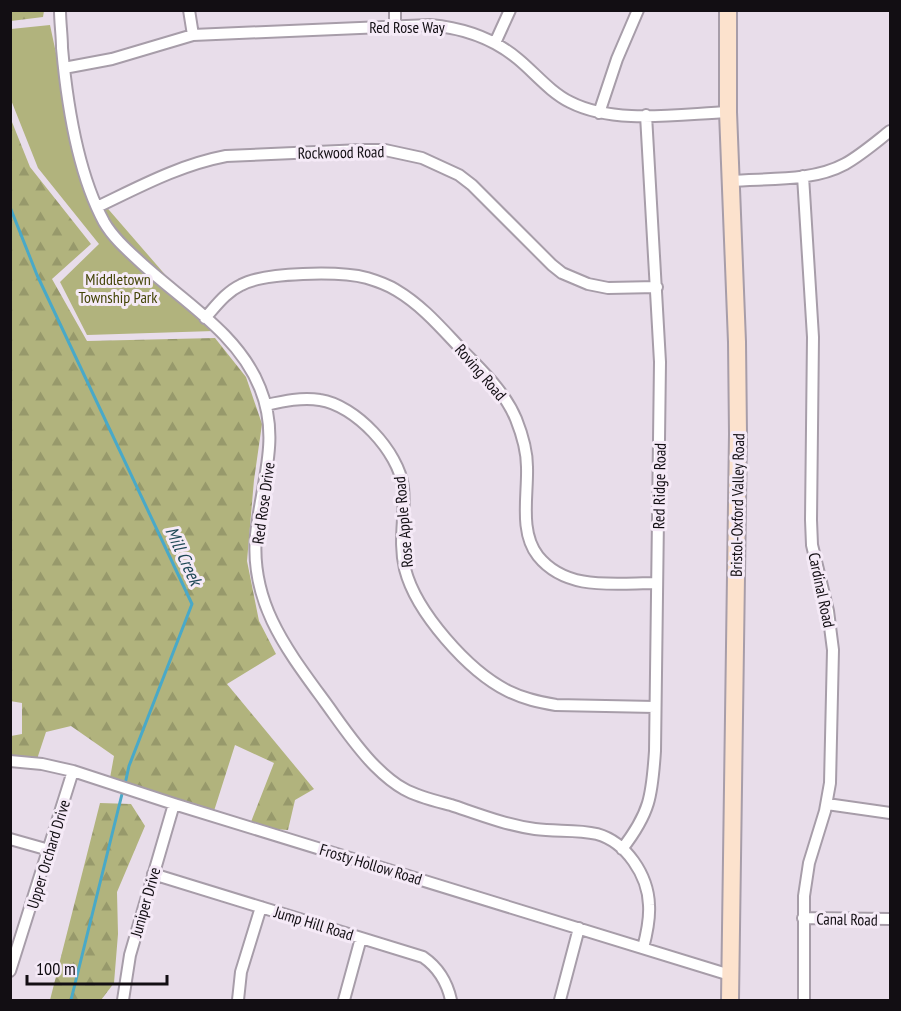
<svg xmlns="http://www.w3.org/2000/svg" width="901" height="1011" font-family="'PT Sans Narrow',sans-serif">
<style>
.forest{fill:url(#forest-firs)}
.green{fill:#b1b37d}
.lines{fill:none;stroke-linecap:round;stroke-linejoin:round}
.stream{stroke:#49a9c8;stroke-width:3}
.minor-casing{stroke:#a79da9;stroke-width:14}
.secondary-casing{stroke:#a79da9;stroke-width:20}
.minor{stroke:#fff;stroke-width:10}
.secondary{stroke:#fce2cd;stroke-width:16}
.labels{text-anchor:middle;dominant-baseline:central;stroke-width:6;stroke-linejoin:round;paint-order:stroke}
.street-label{font-size:16px;fill:#120e13;stroke:#f5eaf7}
.park-label{font-size:16px;fill:#444507;stroke:#f5eaf7}
.water-label{font-size:18px;font-style:italic;fill:#1f4957;stroke:#f5eaf7}
</style>
<defs>
<pattern id="forest-firs" width="22" height="20" patternUnits="userSpaceOnUse" patternTransform="scale(1.5)"><rect width="22" height="20" fill="#b1b37d"/><path d="M5 1l3.5 6h-7zM16 11l3.5 6h-7z" fill="#97996b"/></pattern>
</defs>
<rect width="100%" height="100%" fill="#e8ddea"/>
<path class="forest" d="M10 11 11 10 44 11 43 17 11 21Z
M10 117 30 167 91 244 52 279 87 341 215 338 246 377 262 424 254 480 247 561 259 621 276 654 227 684 314 789 295 800 288 830 249 827 274 763 235 745 214 811 110 778 114 756 71 726 46 732 37 759H11V736L22 734V703L10 701Z
M100 803 131 804 145 826 117 892 118 934 114 983 101 1000H50Z"/>
<path class="green" d="M50 25 83 180 214 331 87 335 60 282 99 244 38 168 11 100V29Z"/>
<g class="lines">
<path class="stream" d="M10 207 37 275 192 604 129 766 125 784
M71 1000 123 790"/>
<g class="minor-casing">
<path id="minor" d="M60 10C60 23 62 35 62 48 67 104 77 172 104 222 112 236 125 248 137 259 179 299 238 332 260 388 281 439 261 483 256 535 250 603 287 650 325 702 341 724 356 747 375 766 384 775 393 783 404 789 418 797 436 801 451 805 478 814 506 825 535 829 556 832 576 829 597 834 626 842 648 875 649 905 650 920 647 933 643 948
M189 10 193 35
M395 26V10
M495 43 510 10
M64 68 112 59 193 35 430 25C463 28 492 37 518 59 535 73 550 92 570 102 615 125 679 114 728 112
M599 113 617 59 638 10
M803 176 813 337 811 520 812 545 828 611 833 650 830 783 825 811 809 863 804 896V1000
M730 181C767 178 812 182 845 164 861 155 876 142 890 131
M97 207C139 187 179 165 226 156L362 150H385L422 158 459 175 472 185 552 265 562 273 588 284 608 288 657 287
M205 318C216 306 226 292 241 285 265 272 340 271 367 278 377 281 388 285 396 290 423 306 442 329 463 351 483 372 505 392 516 419 522 434 527 451 527 467 528 495 519 532 538 556 567 592 616 583 657 583
M266 405C284 401 302 397 320 400 355 405 399 452 403 487 406 515 398 540 405 569 416 612 468 671 508 691 524 699 539 702 556 705L655 707
M10 761 42 764 73 771 174 804 730 975
M827 804 890 813
M10 839 49 850
M622 849C650 813 652 796 655 751L660 362 646 115
M153 874 423 957C439 968 447 982 451 1000
M803 918 890 919
M10 971 73 771
M123 1000 130 955 174 804
M238 1000 241 972 261 907
M344 1000 361 938
M560 1000 579 928"/>
</g>
<g class="secondary-casing">
<path id="secondary" d="M728 10V112L737 342 738 434 730 1000"/>
</g>
<use href="#minor" class="minor"/>
<use href="#secondary" class="secondary"/>
</g>
<g class="labels">
<g class="street-label">
<text x="407" y="27">Red Rose Way</text>
<text transform="translate(341 152) rotate(-1)">Rockwood Road</text>
<text transform="translate(481 372) rotate(49)">Roving Road</text>
<text transform="translate(659 486) rotate(-89)">Red Ridge Road</text>
<text transform="translate(263 503) rotate(-82)">Red Rose Drive</text>
<text transform="translate(737 505) rotate(-89)">Bristol-Oxford Valley Road</text>
<text transform="translate(403 522) rotate(-95)">Rose Apple Road</text>
<text transform="translate(822 590) rotate(78)">Cardinal Road</text>
<text transform="translate(48 854) rotate(-73)">Upper Orchard Drive</text>
<text transform="translate(371 864) rotate(17)">Frosty Hollow Road</text>
<text transform="translate(145 902) rotate(-74)">Juniper Drive</text>
<text transform="translate(847 919) rotate(1)">Canal Road</text>
<text transform="translate(314 923) rotate(17)">Jump Hill Road</text>
</g>
<g class="park-label">
<text x="118" y="279">Middletown<tspan x="118" dy="18">Township Park</tspan></text>
</g>
<g class="water-label">
<text transform="translate(184 556) rotate(65)">Mill Creek</text>
</g>
</g>
<rect width="901" height="1011" fill="none" stroke="#120e13" stroke-width="24"/>
<path d="M27 975v9h140v-9" fill="none" stroke="#120e13" stroke-width="3"/>
<text x="36" y="975" font-size="18" fill="#120e13" stroke="#f5eaf7" stroke-width="4.5" paint-order="stroke">100 m</text>
</svg>
